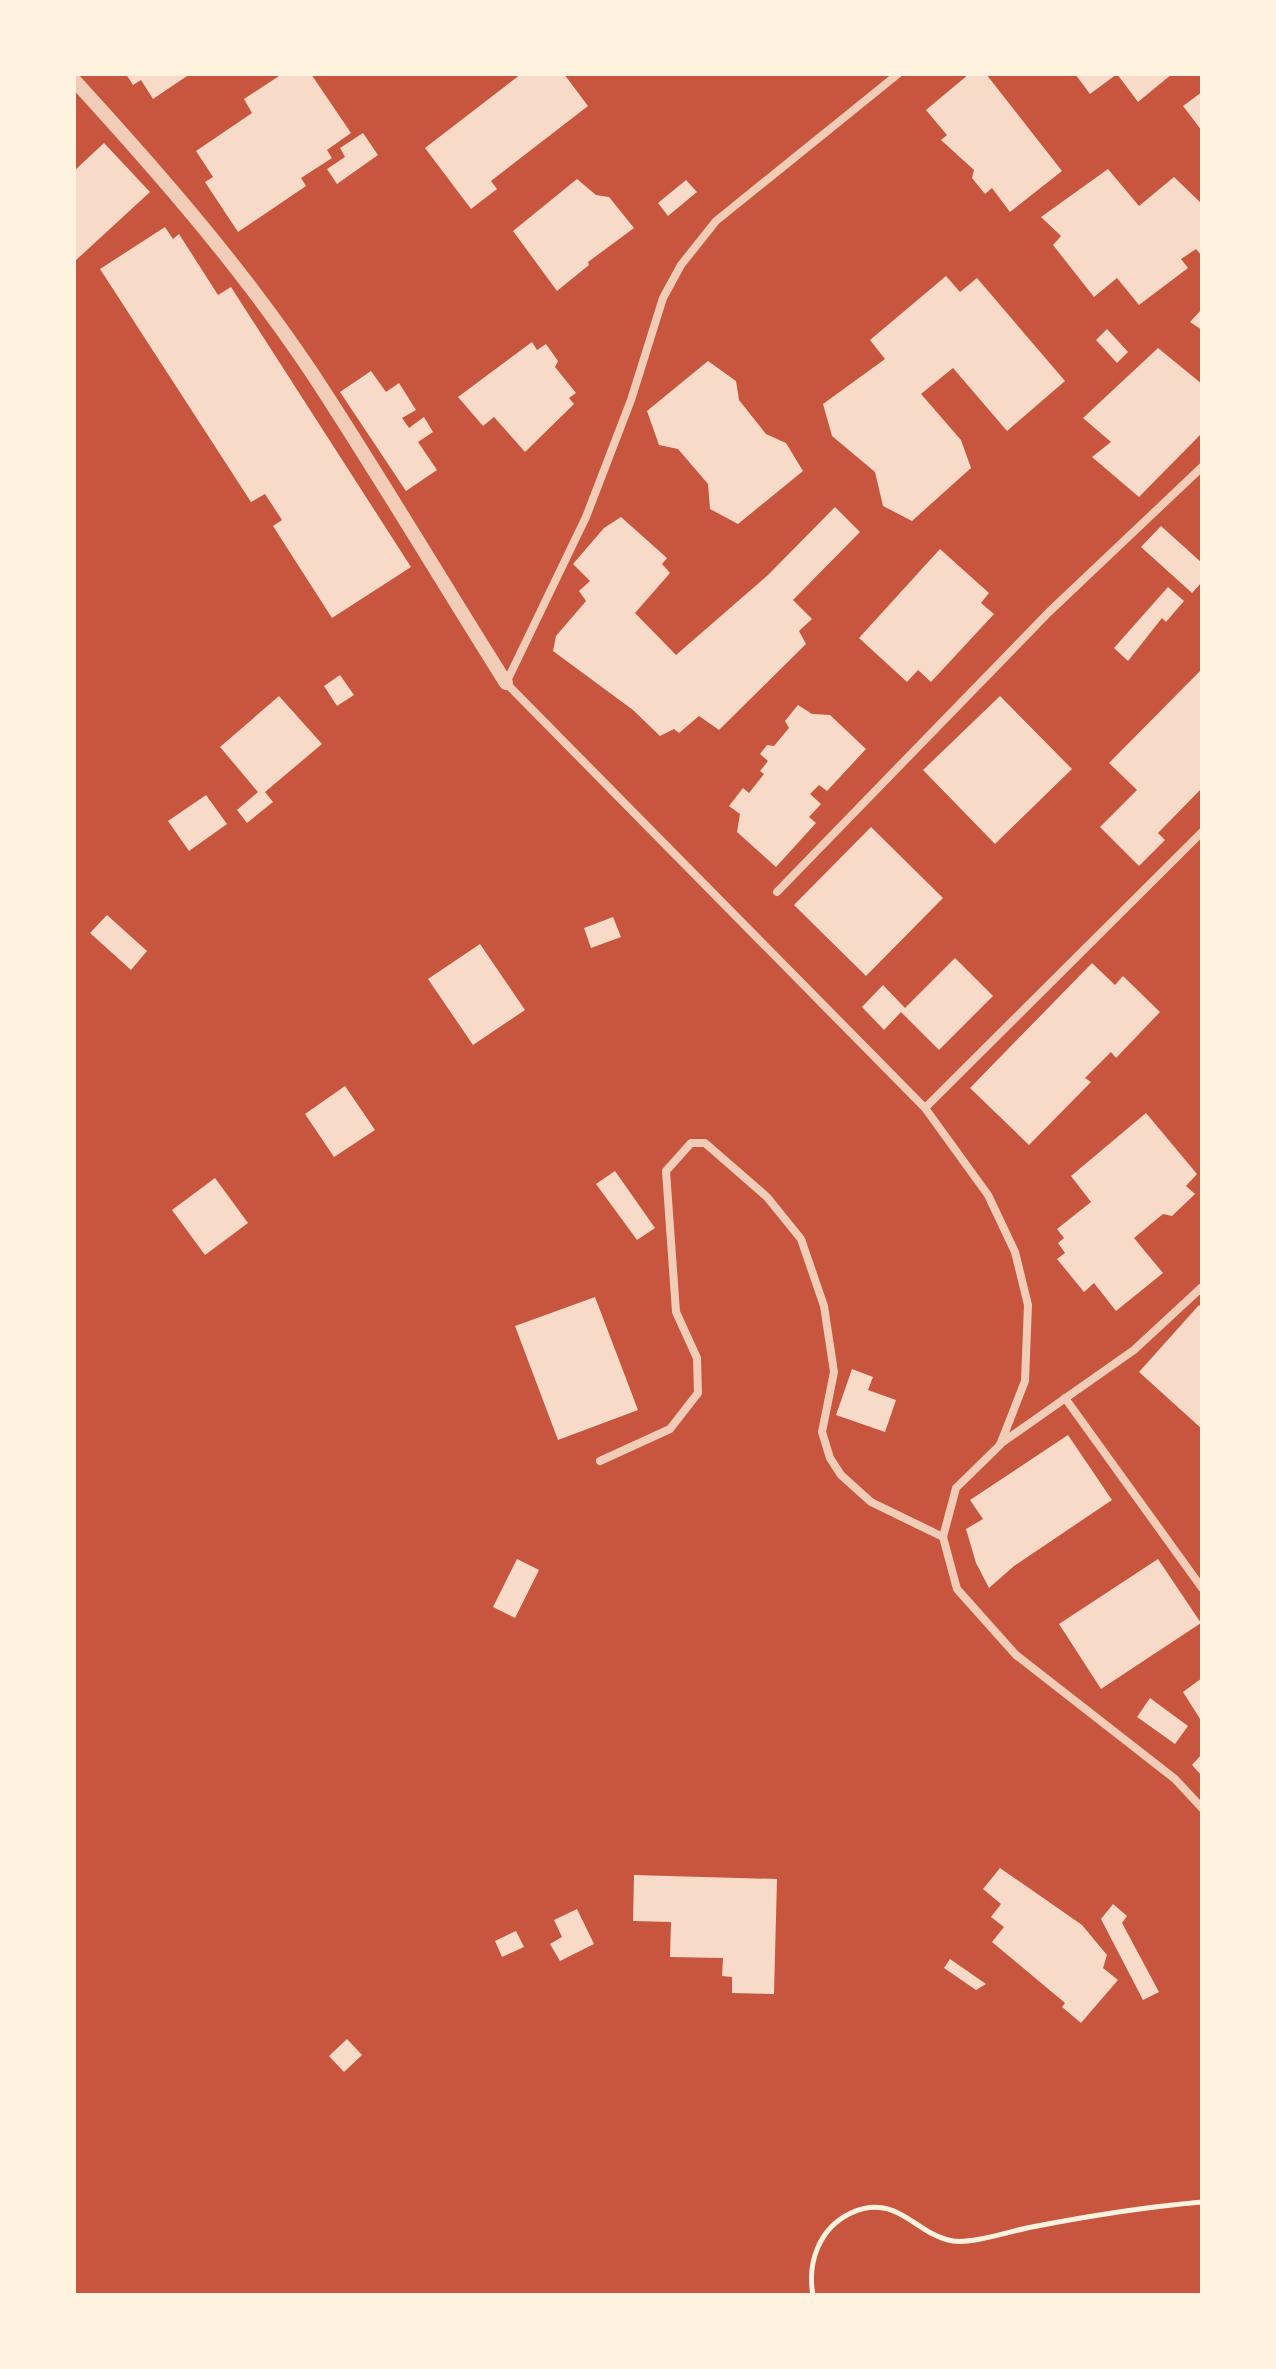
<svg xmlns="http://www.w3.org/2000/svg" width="1276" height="2369" font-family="Montserrat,sans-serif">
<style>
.building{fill:#f7dbc8}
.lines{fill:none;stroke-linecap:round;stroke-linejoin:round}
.path{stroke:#fff3e0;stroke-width:5}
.minor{stroke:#f1ccb7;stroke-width:8}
.tertiary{stroke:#f1ccb7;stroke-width:14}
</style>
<rect width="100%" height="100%" fill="#c8553d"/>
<path class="building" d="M126 74H190L153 99 141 80 133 85Z
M282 74H311L351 133 327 150 332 158 301 178 306 186 238 232 205 182 213 177 196 151 252 113 244 99Z
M521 74H564L588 106 491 181 497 189 471 209 425 148Z
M969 74H986L1062 171 1010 212 992 188 985 194 972 178 974 170 941 140 947 135 926 110Z
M1075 74H1117L1090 94Z
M1117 74H1172L1138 102Z
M1202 92V131L1183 106Z
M363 133 378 155 337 184 327 169 345 157 340 148Z
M104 143 150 192 74 262V171Z
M1108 169 1139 206 1174 177 1202 204V256L1196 249 1181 259 1188 268 1139 305 1117 278 1094 297 1053 245 1061 236 1041 217Z
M577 179 596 195 609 197 634 228 588 262 589 265 557 291 513 231Z
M686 180 697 192 668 216 658 203Z
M165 227 173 239 179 234 218 295 231 287 411 567 332 618 273 526 282 520 265 494 251 502 100 269Z
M946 276 960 292 977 278 1065 381 1007 431 953 368 921 394 961 440 971 468 912 521 883 506 875 472 832 436 823 404 885 359 870 340Z
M1202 309V330L1190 322Z
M1107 329 1128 352 1117 363 1096 340Z
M532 342 537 350 546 344 558 361 555 367 576 393 569 398 574 404 525 452 494 417 483 426 458 397Z
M1158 348 1202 384V433L1139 497 1092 457 1111 442 1083 418Z
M708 361 736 381 739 400 766 434 786 443 803 471 738 524 710 509 708 484 678 449 659 445 647 411Z
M371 371 386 392 399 383 416 410 402 418 409 428 424 417 433 432 418 442 437 470 406 491 340 392Z
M835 507 860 532 793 600 812 619 799 631 806 644 719 730 699 716 679 733 674 729 660 736 633 710 553 651 556 636 586 601 579 591 590 581 573 564 604 528 621 517 667 558 662 564 670 573 635 613 676 655 768 575Z
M1161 526 1202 563V582L1192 593 1141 547Z
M940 549 989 593 981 603 994 614 931 682 918 670 907 682 859 638Z
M1168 587 1184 601 1166 622 1162 618 1128 661 1114 648Z
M1202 669V788L1158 833 1165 840 1139 866 1100 827 1137 790 1109 763Z
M340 675 354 695 337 706 324 686Z
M279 696 322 744 265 792 273 802 247 823 237 810 258 792 220 747Z
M1000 696 1072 769 995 844 923 770Z
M798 705 812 714 830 715 866 749 827 791 819 785 810 794 821 804 809 817 816 823 776 867 737 832 740 814 729 806 743 788 749 793 764 774 760 771 768 761 760 754 767 745 774 746 789 728 785 721Z
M206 795 227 824 189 851 168 821Z
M871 827 943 898 866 976 794 905Z
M107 915 147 951 131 970 90 933Z
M613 917 621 937 591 948 584 928Z
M480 944 525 1010 473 1045 428 979Z
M955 958 993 996 939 1050 901 1012 884 1030 862 1007 883 985 905 1008Z
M1092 963 1115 985 1123 976 1160 1012 1116 1058 1111 1052 1085 1078 1091 1082 1029 1145 970 1088Z
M345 1086 375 1130 334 1157 305 1114Z
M1146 1113 1197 1174 1186 1186 1195 1194 1172 1216 1163 1214 1134 1238 1163 1273 1116 1311 1094 1283 1084 1292 1057 1259 1065 1253 1058 1243 1064 1238 1057 1229 1091 1202 1071 1176Z
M615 1171 655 1228 637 1240 596 1184Z
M215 1178 248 1223 205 1255 172 1210Z
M595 1297 638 1410 558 1440 515 1326Z
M1199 1305 1202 1308V1429L1139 1372Z
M852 1369 873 1377 868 1390 896 1400 885 1432 836 1415Z
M1068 1435 1112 1500 1014 1566 989 1588 976 1563 966 1529 983 1519 970 1500Z
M517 1559 539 1570 515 1618 493 1607Z
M1158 1559 1201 1623 1101 1689 1059 1624Z
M1202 1678V1722L1183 1692Z
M1150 1698 1188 1726 1175 1744 1137 1717Z
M1202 1754V1776L1192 1765Z
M1000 1868 1082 1925 1107 1955 1103 1968 1118 1980 1081 2023 1062 2007 1065 2003 992 1942 1004 1927 991 1917 1001 1904 983 1889Z
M634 1875 777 1879 774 1994 732 1993V1977L722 1976 723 1958 670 1957 671 1922 633 1921Z
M1113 1904 1127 1916 1122 1923 1159 1992 1143 2000 1101 1919Z
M577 1909 594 1944 560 1961 550 1944 562 1937 554 1920Z
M516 1931 524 1947 502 1957 495 1941Z
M950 1959 986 1984 976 1990 944 1968Z
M347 2039 362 2055 344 2072 329 2056Z"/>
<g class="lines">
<path class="path" d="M813 2295C807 2263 819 2228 851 2213 898 2192 915 2235 953 2241 972 2244 1011 2231 1032 2227 1088 2216 1145 2207 1202 2202"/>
<path class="minor" d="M898 74 716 221 681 265 663 298 631 400 586 517 506 683 925 1108 988 1195 1015 1252 1028 1305 1025 1381 1000 1445 956 1488 943 1537 957 1589 1016 1655 1175 1779 1202 1808
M777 892 1049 612 1202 467
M925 1108 1202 832
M1065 1398 1202 1588
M1000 1444 1134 1350 1202 1287
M600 1461 670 1429 698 1393 697 1358 676 1312 666 1171 691 1143H705L767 1197 801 1239 824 1306 834 1372 822 1432 830 1458 841 1475 871 1502 943 1537"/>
<path class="tertiary" d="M74 80C159 173 242 268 312 373 379 475 441 580 506 683"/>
</g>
<rect width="1276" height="2369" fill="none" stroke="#fff3e0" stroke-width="152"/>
</svg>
